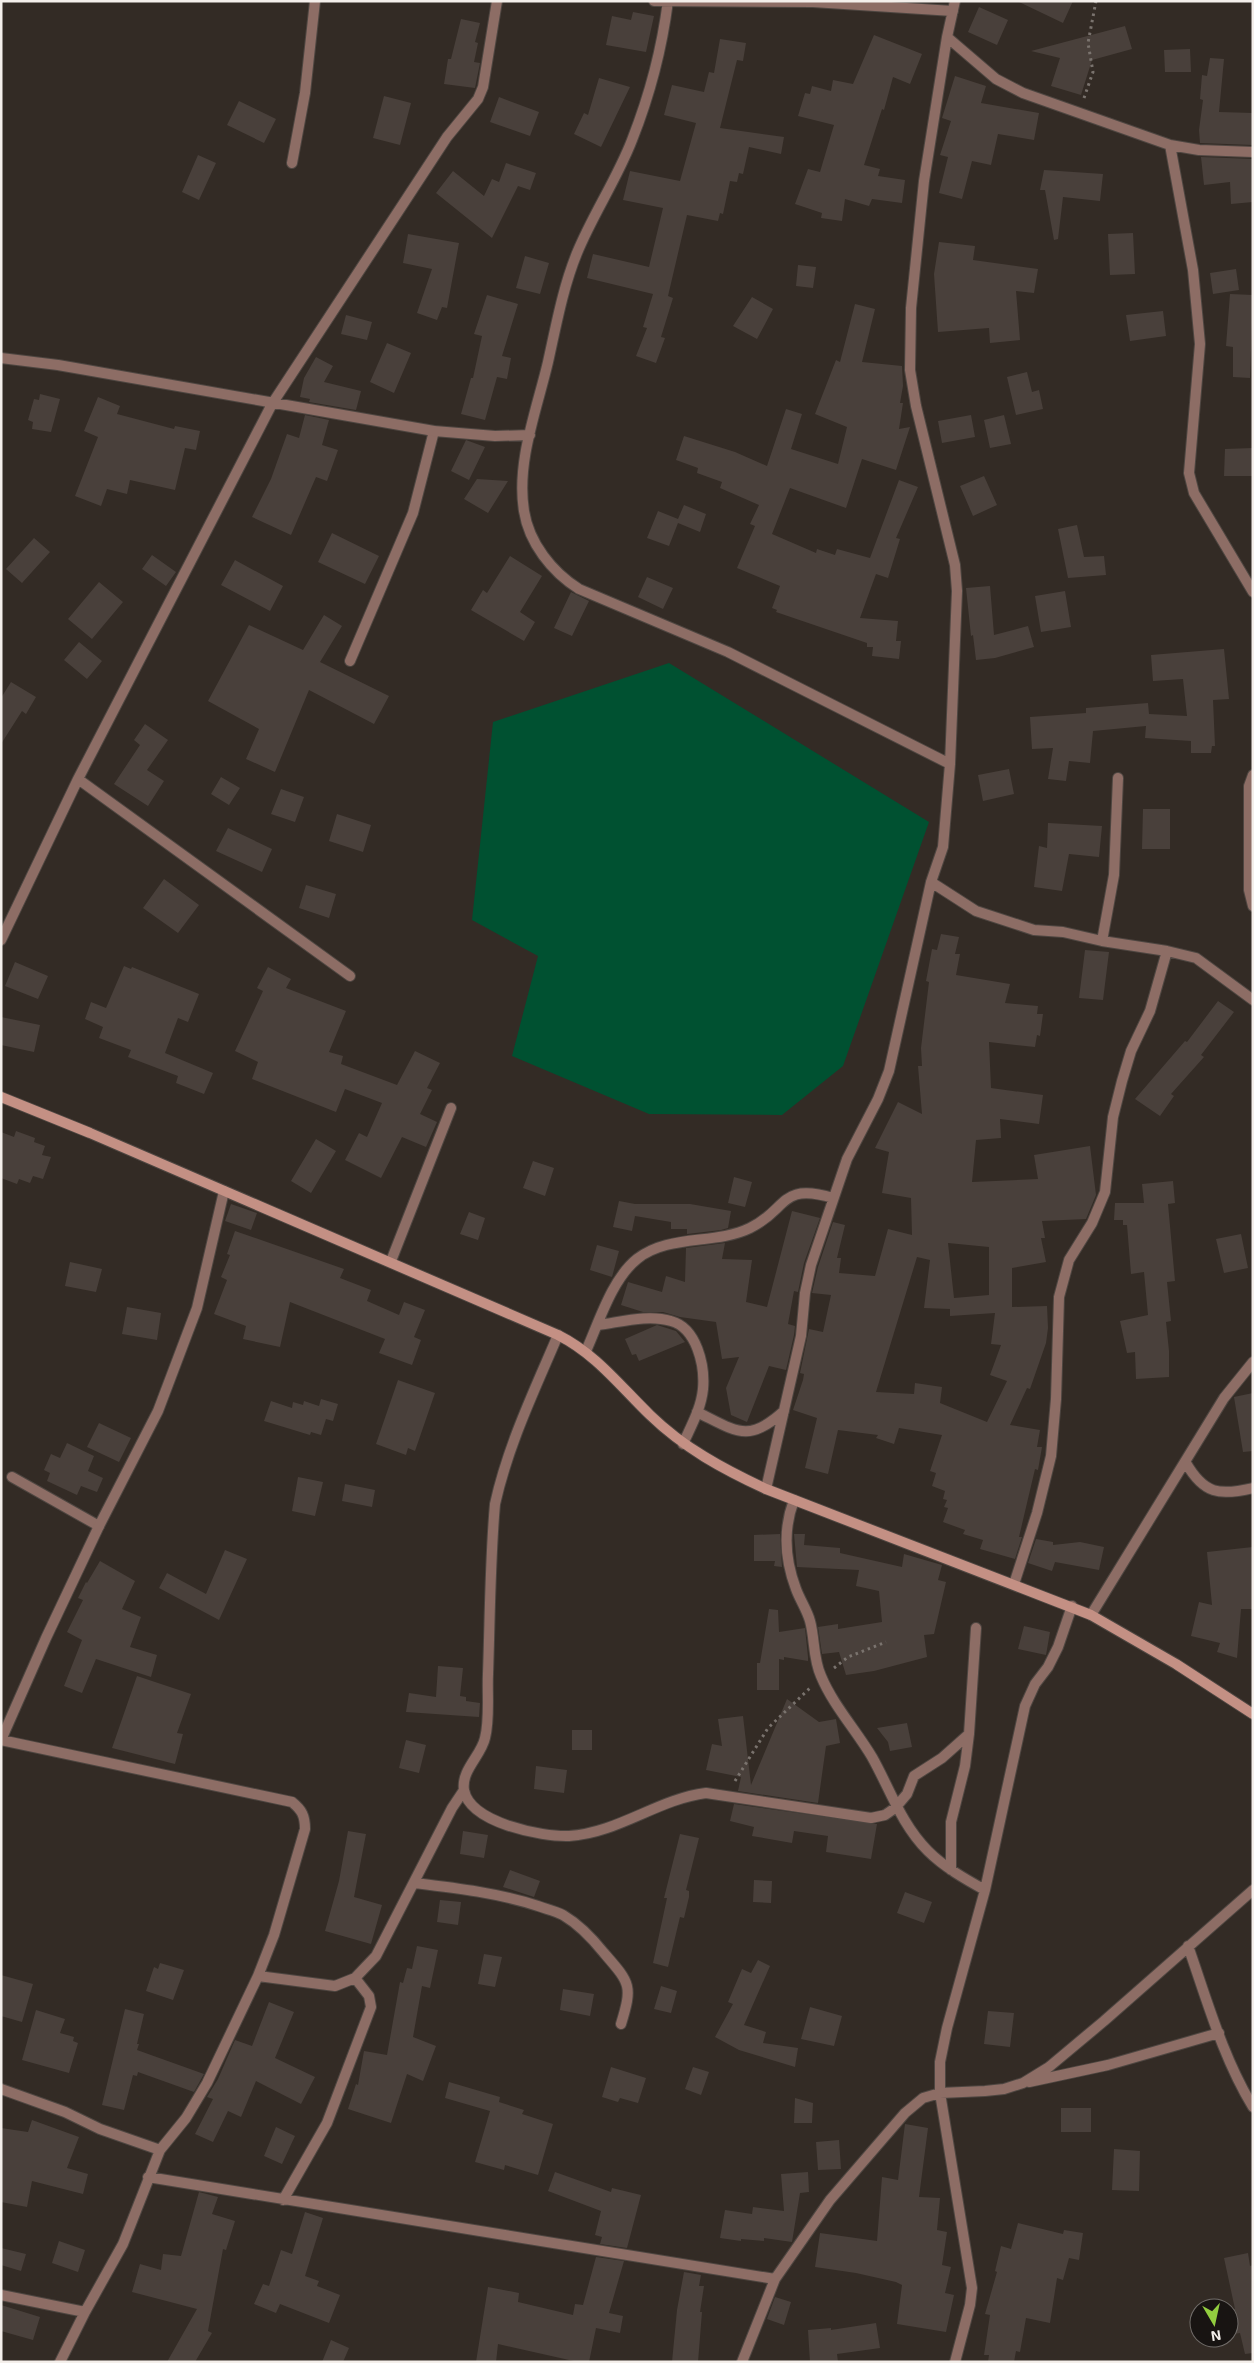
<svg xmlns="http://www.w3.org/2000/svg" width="1254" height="2363" font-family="'Exo 2',sans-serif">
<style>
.green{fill:#005131}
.building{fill:#49403b;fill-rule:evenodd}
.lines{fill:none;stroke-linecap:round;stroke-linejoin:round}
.lane-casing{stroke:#4e4641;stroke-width:12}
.street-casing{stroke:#4e4641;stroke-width:12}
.secondary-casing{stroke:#4e4641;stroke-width:12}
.path{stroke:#7a736e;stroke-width:3;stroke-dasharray:2.5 4;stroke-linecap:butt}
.lane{stroke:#8d6d65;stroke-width:10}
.street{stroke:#8d6d65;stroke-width:10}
.secondary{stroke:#c49084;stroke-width:10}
</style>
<rect width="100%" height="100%" fill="#332b25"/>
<path class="green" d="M669 663 929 822 843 1066 782 1115 649 1114 512 1056 538 956 472 920 493 722Z"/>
<path class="building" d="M1017 1H1073L1063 23Z
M979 7 1008 20 997 45 968 32Z
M633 12 654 16 646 52 606 45 612 16 631 20Z
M461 19 480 23 475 42 478 43 474 62 480 63 475 88 444 84 448 59H451Z
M1125 26 1132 49 1092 60 1081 95 1051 86 1060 58 1031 51Z
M874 35 922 54 910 84 893 77 884 110 882 109 864 165 880 169 878 176 905 180 902 203 872 199 869 206 845 199 842 221 821 218 822 213 795 204 808 169 820 172 834 125 798 116 805 93 810 94 812 86 831 91 833 80 853 84Z
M720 39 746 43 743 61 737 60 720 128 784 137 781 154 749 147 743 174 739 173 737 182 730 181 723 214 720 213 718 221 687 215 668 296 673 298 661 337 665 338 656 363 636 356 647 328 643 327 653 294 587 278 593 254 649 267 663 208 623 200 630 171 680 181 696 123 664 115 672 85 704 92 709 72 714 73Z
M1190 49 1191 72H1165L1164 50Z
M1210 58 1224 59 1219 112 1253 113V145L1200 143 1199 130 1203 100 1200 99 1202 75 1207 76Z
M955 76 986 86 981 103 1039 113 1034 140 998 134 991 165 972 161 962 199 939 193 948 157 940 155 951 121 942 118Z
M599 78 630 87 601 147 574 134 584 113 588 115Z
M384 96 411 103 400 145 373 138Z
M499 97 539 112 530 136 490 122Z
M239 101 276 119 264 143 227 125Z
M198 155 216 163 199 200 182 192Z
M1201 157 1253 159V202L1231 204 1230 182 1204 185Z
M506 163 536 173 530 190 518 186 492 238 436 193 453 171 484 196 492 179 499 182Z
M1044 170 1103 174 1100 201 1063 197 1058 239 1054 240 1045 190H1040Z
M1133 233 1135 274 1110 275 1108 234Z
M408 234 459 243 447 308 442 307 437 320 417 313 432 269 403 263Z
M939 242 975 246 973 260 1038 269 1034 293 1016 291 1020 340 990 343 989 328 938 332 934 274Z
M525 256 549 263 540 294 516 288Z
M798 265 816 267 813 288 796 286Z
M1236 269 1239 290 1213 294 1210 273Z
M1230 294 1253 295 1250 378 1233 377V347L1226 346Z
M487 295 518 304 502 356 511 358 507 379 497 377 485 420 461 414 471 378H473L482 336 474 334Z
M752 297 773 309 757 339 733 326Z
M855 304 875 309 862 362 902 366 903 386 900 403H903L899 429 910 427 896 470 862 459 846 508 790 488 772 534 816 553 817 549 835 555 837 549 870 558 899 480 918 487 896 538 900 539 888 578 876 574 860 618 898 621 896 641H901L899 659 872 656 873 647H867V643L776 612 777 610 772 608 780 586 737 568 755 526 750 524 759 505 720 488 722 482 697 473 698 468 676 460 684 436 735 452 767 466 786 409 802 414 791 449 838 464 847 427 815 414 836 360 840 362Z
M1163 311 1166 336 1130 341 1126 315Z
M346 315 372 322 367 340 341 334Z
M387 343 411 353 394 393 370 382Z
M316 357 333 366 324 382 361 391 356 410 309 402 310 399 300 397 304 378Z
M1027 372 1032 392 1039 390 1043 409 1016 415 1007 377Z
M40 394 60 399 51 432 32 429 33 422 28 420 34 399 39 400Z
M98 397 120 406 117 414 174 429 175 426 200 431 196 450 185 448 175 490 130 480 127 494 107 489 101 506 75 496 98 437 84 431Z
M305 415 329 420 322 445 338 450 327 481 316 477 291 535 252 517 271 479 287 434 299 438Z
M971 415 975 437 942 443 938 421Z
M1004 415 1011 444 990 448 984 420Z
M466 440 485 447 469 480 451 471Z
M1253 448V476H1224L1225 449Z
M984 476 997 505 973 516 960 486Z
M477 479 508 481 488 513 464 499Z
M684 505 706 514 700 532 678 523 669 546 647 538 658 511 678 519Z
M1077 525 1084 557 1104 556 1106 575 1068 578 1058 529Z
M332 533 379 556 365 584 318 562Z
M34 538 50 552 22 583 6 569Z
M152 555 176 572 166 586 142 569Z
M510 556 542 576 520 612 535 622 524 641 471 610 483 590 487 593Z
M235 560 283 586 270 611 221 585Z
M647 577 673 588 663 609 638 597Z
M99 582 123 602 92 639 68 619Z
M990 586 994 635 1028 626 1034 647 995 658 976 660 973 635 971 636 966 588Z
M1065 591 1071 627 1041 632 1035 596Z
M571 592 589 601 572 636 554 628Z
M324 615 342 626 320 662 389 696 374 724 309 690 275 772 246 759 259 729 208 701 249 625 303 650Z
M79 642 102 661 87 679 64 660Z
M1224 649 1229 699 1213 700 1215 746H1212L1211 753H1191V741L1145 738 1146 726 1093 731 1090 763 1069 761 1066 781 1048 779 1053 748 1032 749 1030 717 1086 713V708L1148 703 1149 714 1187 716 1183 679 1153 681 1151 655Z
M11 682 36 697 26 714 22 711 1 744V698Z
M145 724 168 740 147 770 164 781 148 806 114 784 140 745 134 740Z
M1009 769 1014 794 983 801 978 775Z
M221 777 240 788 229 805 211 794Z
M281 789 304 797 295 822 271 814Z
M1143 809H1170V849H1142Z
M337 814 371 825 363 852 329 841Z
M1048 823 1102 826 1099 857 1069 854 1062 891 1034 887 1039 846 1047 848Z
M228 828 272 849 262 872 216 851Z
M164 879 199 905 178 933 143 908Z
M306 885 336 894 329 918 299 908Z
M941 934 959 937 955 954H960L956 975 1010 984 1005 1003 1038 1006 1037 1014H1043L1040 1036 1037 1035 1035 1047 989 1042 991 1088 1043 1095 1039 1124 1000 1119 1001 1138 976 1140 972 1182 1038 1179 1034 1155 1090 1146 1096 1195 1086 1219 1042 1221 1045 1238H1041L1046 1262 1012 1268V1307L1047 1306 1048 1328 1046 1343 1030 1389 1027 1388 1010 1425 1040 1430 1037 1447H1042L1038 1470 1035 1469 1019 1537H1022L1015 1559 980 1549 983 1540 963 1534 965 1530 943 1522 948 1508 944 1507 947 1500 943 1499 945 1491 932 1486 936 1473 930 1471 942 1435 899 1428 894 1444 876 1438 878 1435 838 1430 828 1474 805 1468 817 1418 793 1410 803 1380 804 1374 800 1373 809 1329 823 1332 831 1295 812 1293 818 1267 833 1222 845 1225 837 1258H841L839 1273 875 1276 888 1229 912 1235 911 1198 882 1193 889 1152 875 1148 898 1102 922 1114 918 1066H922L921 1048 929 982 926 981 932 949 937 950ZM948 1243 989 1247V1295L954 1298ZM917 1257 930 1260 924 1308 950 1309V1316L995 1313 991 1344 1001 1345 990 1375 1007 1381 987 1422 940 1403 942 1387 915 1383 914 1394 876 1392Z
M1085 950 1109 952 1103 1000 1079 998Z
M15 962 48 976 38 999 5 986Z
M124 966 131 969 132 967 199 994 188 1022 178 1018 165 1053 213 1073 204 1094 176 1083 178 1076 128 1057 131 1050 99 1038 103 1027 85 1019 91 1002 106 1008Z
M268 967 291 979 286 988 346 1011 329 1052 343 1056 341 1064 397 1085 415 1051 440 1063 427 1088 432 1090 420 1114 437 1122 426 1147 402 1137 381 1178 345 1160 359 1133 367 1137 382 1103 345 1089 336 1112 252 1079 258 1062 235 1051 263 991 257 988Z
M1218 1001 1234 1012 1201 1055 1204 1057 1171 1094 1174 1096 1160 1116 1135 1099 1185 1041 1187 1042Z
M1 1017 40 1025 34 1052 1 1045Z
M16 1131 35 1138 34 1142 45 1146 42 1155 51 1157 43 1179 33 1176 30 1183 19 1179 17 1184 1 1178V1132L14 1137Z
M316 1139 336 1151 311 1193 291 1181Z
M533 1161 554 1168 545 1196 523 1188Z
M734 1177 752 1182 745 1207 728 1203Z
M1173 1181 1175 1203 1168 1204 1175 1281 1167 1282 1171 1321 1166 1322 1169 1351V1377L1136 1379 1135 1352 1127 1353 1120 1321 1148 1315 1144 1272 1131 1274 1127 1225H1123V1220H1114L1115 1203H1144L1142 1184Z
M619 1201 635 1204H690L731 1211 728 1228 721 1230 687 1234V1229H671V1222L635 1216 632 1231 613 1227Z
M231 1204 257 1213 251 1230 225 1221Z
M792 1211 820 1218 804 1263 798 1292 794 1291 788 1324 795 1326 794 1335 786 1370 769 1366 747 1422 731 1415 726 1388 739 1357 722 1359 716 1322 680 1317 663 1312H643L621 1305 628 1282 662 1292 666 1276 685 1282 686 1248 725 1243 722 1259 752 1260 746 1302 767 1307Z
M469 1212 485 1218 478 1240 460 1234Z
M235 1231 344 1269 340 1278 371 1290 367 1301 399 1315 404 1302 425 1310 414 1337 421 1340 412 1365 379 1353 385 1339 290 1302 280 1347 243 1339 246 1326 214 1314 227 1280 221 1277 230 1255 227 1254Z
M1241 1234 1248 1268 1224 1273 1216 1239Z
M597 1245 619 1251 612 1277 590 1270Z
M70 1262 102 1269 96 1292 65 1286Z
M127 1307 161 1313 157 1340 122 1334Z
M657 1325 676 1331 685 1342 639 1361 636 1354 632 1355 625 1339Z
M398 1380 435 1393 415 1451 408 1448 406 1455 376 1444Z
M1253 1393V1451L1243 1452 1234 1397Z
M321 1399 338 1404 333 1421 326 1419 321 1435 311 1432 310 1435 264 1421 271 1401 292 1408 293 1402 303 1405 304 1401 319 1406Z
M99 1423 131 1438 119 1462 87 1447Z
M67 1443 94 1456 88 1471 103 1478 97 1492 81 1486 77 1495 47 1481 50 1473 44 1470 51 1454 60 1458Z
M298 1477 323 1482 315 1516 292 1511Z
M345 1484 375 1490 372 1507 342 1501Z
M780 1534 782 1567 774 1566 775 1561H754V1535Z
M794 1534H805L804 1545 840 1548V1553L902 1567 904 1554 942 1565 938 1580 946 1582 934 1634 924 1635 927 1657 874 1671 846 1675 839 1652 822 1654 818 1627 838 1624V1629L882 1622 879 1591 856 1586 859 1570 797 1567Z
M1036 1539 1053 1542V1545L1080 1542 1104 1547 1099 1570 1055 1562 1052 1571 1028 1563Z
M1253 1547V1609H1241L1237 1658 1217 1652 1220 1643 1191 1636 1199 1602 1212 1605 1207 1552Z
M225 1550 247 1559 219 1620 159 1588 167 1573 206 1594Z
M100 1561 135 1581 122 1609 141 1617 130 1647 157 1655 151 1677 96 1659 82 1693 64 1686 82 1640 67 1632 83 1600 78 1598 86 1582 87 1583Z
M769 1609 778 1610 779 1632 805 1628 808 1657V1661L784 1657V1660L779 1659V1690H757V1663H760Z
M1024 1626 1050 1632 1046 1655 1018 1649Z
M438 1666 463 1668 460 1696 466 1697V1701L480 1703 479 1717 406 1712 409 1693 436 1697Z
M137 1676 191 1694 177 1733 183 1734 175 1764 112 1748Z
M787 1699 819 1722 836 1719 840 1743 826 1746 818 1803 738 1791 741 1777 706 1770 712 1744 722 1746 718 1719 743 1716 751 1785Z
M907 1723 912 1747 890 1751 888 1742 877 1728Z
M572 1730H592V1750H572Z
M406 1740 426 1745 419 1773 399 1768Z
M536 1766 567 1770 564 1793 534 1789Z
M734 1804 877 1824 871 1859 826 1852 828 1836 794 1831 792 1843 752 1836 754 1827 730 1821Z
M348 1831 366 1834 354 1897 382 1905 371 1944 325 1931 339 1881Z
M463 1831 488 1835 484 1858 460 1854Z
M680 1834 699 1838 686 1890 689 1891V1897L684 1918 680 1917 668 1967 653 1963 667 1898H664Z
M510 1870 540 1881 534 1897 503 1887Z
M754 1880 772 1881 771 1903 753 1902Z
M905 1892 932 1902 924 1923 897 1913Z
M440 1900 461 1902 458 1925 437 1922Z
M417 1946 438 1950 430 1988 422 1986 413 2037 436 2046 423 2081 407 2074 391 2123 348 2109 356 2084 358 2085 364 2051 387 2055 400 1982 403 1983 407 1968 412 1969Z
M484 1954 502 1957 495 1987 478 1984Z
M758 1960 770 1966 744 2025 766 2032 763 2043 798 2048 795 2067 739 2050 715 2037 733 2004 728 2002 742 1969 751 1973Z
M160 1963 184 1970 173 2000 146 1991 154 1967 158 1969Z
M1 1975 33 1984 22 2022 1 2016Z
M661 1986 677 1991 671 2013 654 2009Z
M563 1989 594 1994 590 2016 560 2010Z
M269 2002 294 2012 275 2058 315 2077 301 2104 256 2081 241 2117 228 2111 213 2142 195 2134 213 2099 207 2097 218 2079 235 2040 252 2046Z
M810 2007 842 2016 834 2046 801 2039Z
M125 2009 144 2014 137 2044H139L137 2050 204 2074 194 2092 138 2072 137 2076 133 2075 124 2110 102 2105Z
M36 2010 65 2019 60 2033 74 2037 73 2041 78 2043 69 2073 22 2060Z
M988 2011 1014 2013 1010 2047 984 2044Z
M611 2067 646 2078 638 2103 620 2098 618 2102 602 2097Z
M693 2067 709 2072 701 2095 685 2089Z
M449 2082 500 2097 499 2102 524 2110 522 2114 553 2124 538 2175 505 2165 504 2170 475 2162 490 2111 445 2098Z
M795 2098 813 2103 812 2123H794Z
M1061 2108H1091V2132H1061Z
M32 2120 79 2137 67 2168 88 2174 83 2194 32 2181 27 2207 1 2202V2128L28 2132Z
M905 2124 928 2128 919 2197 940 2198 937 2230 947 2232 942 2265 951 2267 945 2293 954 2295 946 2332 897 2324 902 2285 896 2282 856 2273 815 2267 820 2233 877 2241 882 2177 898 2180Z
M276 2127 295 2136 282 2164 264 2156Z
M839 2140 841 2169 818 2170 816 2142Z
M1114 2149 1140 2151 1139 2191 1112 2190Z
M555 2172 611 2192 612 2188 641 2195 627 2248 600 2244 602 2237 595 2235 601 2211 548 2191Z
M808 2172 809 2192 800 2193 792 2242 764 2238V2241L741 2239V2241L720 2238 725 2210 752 2214 753 2207 784 2211 781 2174Z
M199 2192 218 2197 212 2214 235 2221 226 2250 223 2249 208 2331 212 2333 195 2362H167L197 2309 132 2292 140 2264 161 2270 163 2254 181 2256Z
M305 2212 323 2218 305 2276 319 2281 317 2286 340 2295 329 2323 280 2304 276 2313 254 2304 263 2284 269 2286 281 2250 292 2254Z
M1018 2223 1063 2234 1064 2230 1083 2233 1079 2260 1069 2258 1063 2280 1057 2278 1050 2323 1026 2318 1020 2352 1016 2351 1014 2362H988L989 2355H984L990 2315 985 2314 997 2272 995 2271 1001 2246 1011 2249Z
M59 2241 85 2250 78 2272 52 2263Z
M1 2248 26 2254 21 2271 1 2265Z
M1248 2253 1250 2266 1253 2265V2353L1245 2354 1240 2333 1234 2334 1229 2310 1235 2309 1224 2258Z
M596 2257 624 2261 609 2313 623 2316 620 2333 596 2328 589 2362H578L498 2344 496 2362H476L488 2287 519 2293 518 2302 573 2315 575 2304 583 2305Z
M684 2272 701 2275 699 2286H704L700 2312H702L698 2362H672L677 2310Z
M775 2297 791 2302 784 2325 767 2319Z
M1 2305 40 2317 33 2340 1 2331Z
M876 2323 880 2348 837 2354 838 2362H810L808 2330 831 2328V2330Z
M331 2340 349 2348 343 2362H322Z"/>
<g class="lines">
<g class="lane-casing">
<path id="lane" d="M292 163 305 93 315 1
M350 661 413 513 434 431
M391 1261 451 1108
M12 1477 99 1526"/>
</g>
<g class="street-casing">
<path id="street" d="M654 1 813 2 953 11
M668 1C662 48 649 97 632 140 617 179 593 214 577 253 563 287 556 326 548 362 537 409 516 462 524 511 529 543 552 572 579 589L728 652 950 764
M947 37 996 79 1023 93 1170 145 1199 150 1253 152
M1170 145 1193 270 1200 344 1189 473 1194 493 1253 592
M1 358 58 365 434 431 495 436 530 435
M1253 775 1249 786V890L1253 906
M78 779 350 976
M931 882 976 911 1034 930 1063 932 1102 941 1167 951 1196 958 1253 1000
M1 940 78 779 272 404 447 137 478 99 483 87 497 1
M1102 941 1114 875 1118 778
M598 1325C621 1322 648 1314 671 1321 697 1328 705 1366 703 1389 701 1409 691 1426 683 1444
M558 1335C535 1389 508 1445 495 1504 490 1560 490 1617 488 1674 487 1694 490 1719 485 1738 481 1756 461 1770 464 1790 470 1823 542 1837 569 1836 618 1833 658 1799 706 1793L871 1818 885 1815 895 1808 907 1794 914 1776 942 1758 969 1734
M586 1351C599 1322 612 1279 637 1259 668 1234 715 1245 750 1228 788 1210 779 1182 833 1198
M697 1412C736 1431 748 1444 784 1411
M1186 1463C1204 1494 1219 1496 1253 1488
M766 1489 801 1336 805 1293 811 1265 847 1159 878 1099 889 1071 931 882 943 847 950 764 957 591 955 565 916 406 910 370 911 308 924 181 947 37 955 1
M794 1500C783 1529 785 1560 796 1589 800 1600 807 1610 810 1621 815 1639 813 1659 821 1676 833 1705 856 1730 872 1757 890 1789 901 1824 928 1851 944 1867 965 1879 985 1890
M1014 1584 1037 1513 1051 1456 1056 1399 1059 1297 1069 1260 1092 1223 1105 1192 1113 1117 1122 1081 1131 1051 1150 1011 1167 951
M1091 1615 1224 1398 1253 1362
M1 1740 292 1802C302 1810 305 1816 305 1829L274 1935 258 1976 207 2083 186 2118 160 2150 123 2244 85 2312 60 2362
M1 1740 46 1638 99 1526 158 1411 197 1308 224 1191
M951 1870V1822L965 1766 969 1734 976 1628
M415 1883C456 1888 498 1893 538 1906 546 1909 555 1911 563 1915 580 1925 592 1938 604 1953 630 1983 633 1985 621 2024
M1188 1946C1207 2000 1223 2058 1253 2107
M258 1976 335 1986 355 1978 376 1956 452 1808 464 1790
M1029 2082 1108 2065 1219 2033
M1 2089 65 2112 100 2129 160 2150
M148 2177 775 2279
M283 2200 327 2123 371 2007 369 1996 355 1978
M1 2295 85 2312
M742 2362 775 2279 830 2200 905 2113 923 2098 940 2093 985 2091 1004 2089 1023 2083 1049 2067 1104 2021 1253 1890
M955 2362 970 2305 972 2288 940 2093V2062L947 2028 985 1890 1025 1706 1035 1684 1048 1667 1058 1647 1072 1606"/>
</g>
<g class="secondary-casing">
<path id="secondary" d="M1 1097 90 1133 558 1335C596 1354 620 1386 650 1415 684 1448 723 1469 766 1489L1091 1615 1176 1664 1253 1714"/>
</g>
<path class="path" d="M1084 98 1093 72 1088 43 1096 1
M834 1668 848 1657 886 1642
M735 1781 768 1728 810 1688"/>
<use href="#lane" class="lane"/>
<use href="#street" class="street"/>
<use href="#secondary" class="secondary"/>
</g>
<rect width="1254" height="2363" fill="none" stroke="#f4efeb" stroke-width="5"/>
<g transform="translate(1214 2323) rotate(171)"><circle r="24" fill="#181412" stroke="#706c69"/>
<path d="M0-4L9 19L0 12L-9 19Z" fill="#92cd3f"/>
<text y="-8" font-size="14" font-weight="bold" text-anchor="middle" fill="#f4efeb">N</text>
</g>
</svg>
